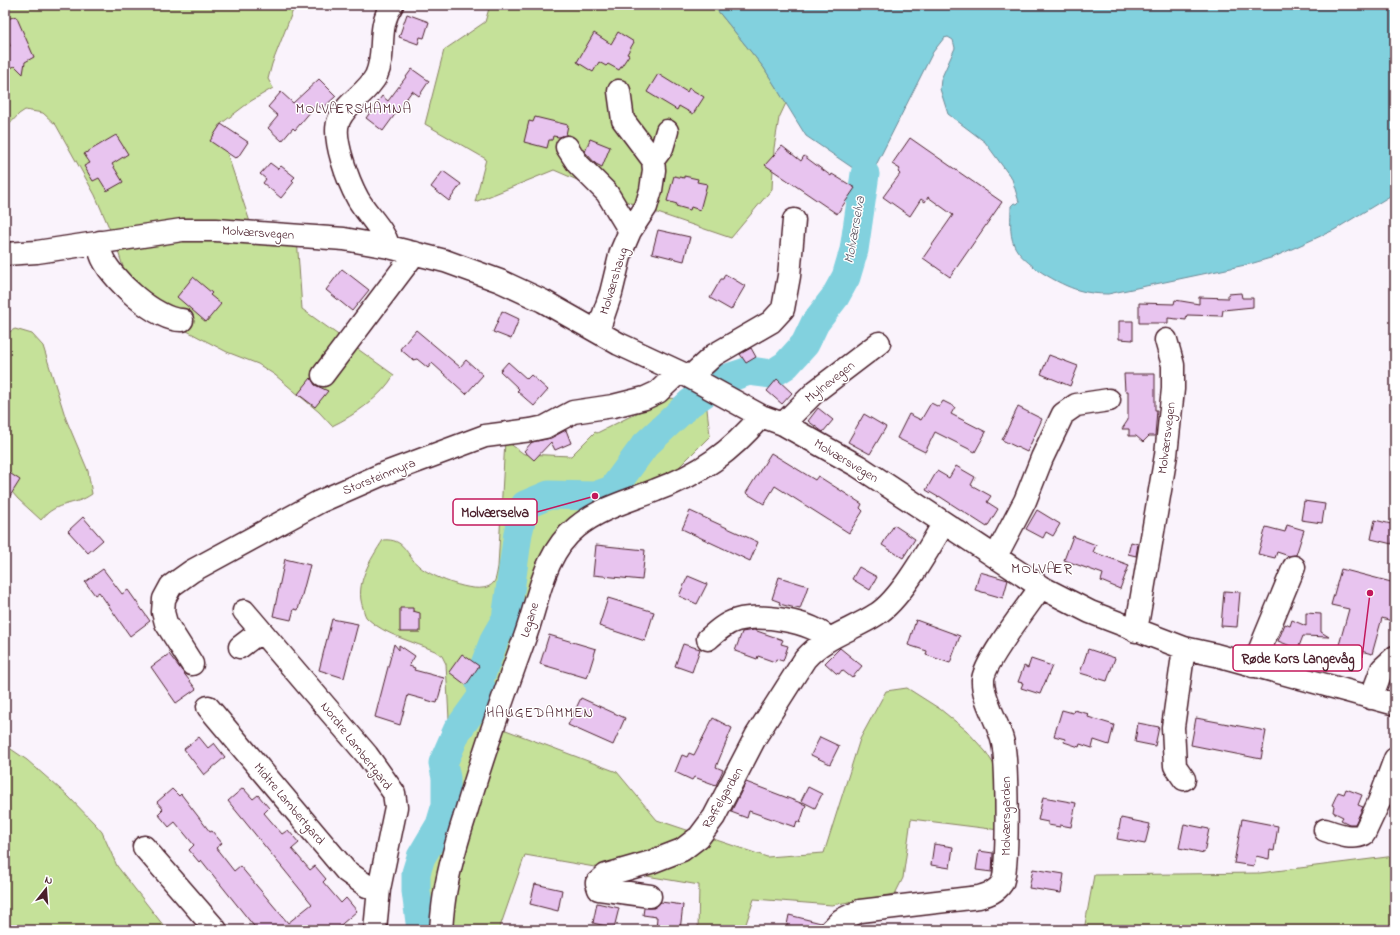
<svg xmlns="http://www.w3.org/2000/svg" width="1400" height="935" font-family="'Indie Flower',sans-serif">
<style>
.green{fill:#c5e199;stroke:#888062}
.water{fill:#82d1de;stroke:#6c8a96}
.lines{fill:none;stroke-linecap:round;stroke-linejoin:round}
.river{stroke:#82d1de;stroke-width:29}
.building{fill:#e8c4ef;stroke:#4a1f2b}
.minor-casing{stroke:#4a1f2b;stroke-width:25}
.minor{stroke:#fff;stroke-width:22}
.labels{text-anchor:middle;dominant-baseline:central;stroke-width:3;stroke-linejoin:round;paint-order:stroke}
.street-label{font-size:13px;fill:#4a1f2b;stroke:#fff}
.neighbourhood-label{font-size:14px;letter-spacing:1px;fill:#4a1f2b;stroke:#fff}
.water-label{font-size:14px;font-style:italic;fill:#5b5461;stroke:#fff}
.quarter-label{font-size:15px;letter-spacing:1px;fill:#4a1f2b;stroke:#fff}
.leader{fill:none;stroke:#c2185b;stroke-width:1.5}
.callout-dot{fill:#c2185b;stroke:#fff;stroke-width:1.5}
.callout{fill:#fff;stroke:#c2185b;stroke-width:1.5}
.callout-label{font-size:14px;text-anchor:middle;font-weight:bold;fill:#4a1f2b}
</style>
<rect width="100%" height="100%" fill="#faf3fc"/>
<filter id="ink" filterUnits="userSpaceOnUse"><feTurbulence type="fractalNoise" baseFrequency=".025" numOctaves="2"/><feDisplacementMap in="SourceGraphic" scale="8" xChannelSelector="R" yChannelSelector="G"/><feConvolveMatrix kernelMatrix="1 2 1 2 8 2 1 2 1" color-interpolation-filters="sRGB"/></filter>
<g filter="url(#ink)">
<path class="green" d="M5 5H295L272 64 268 79 273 88 251 101 218 126 251 225 297 237 302 309 394 375C381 397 355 415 332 426L319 412 275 375 258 364 227 352 185 330 126 276 114 239 95 195 56 125 43 113 25 110 19 114 5 129Z
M490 5H713L764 68 786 103 779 118 774 148 772 189 731 238 640 207 554 170 475 202 486 159 425 124 444 50 485 22Z
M15 329 32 334 43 346 66 419 88 471 92 494C74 507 57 500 41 520L18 499 5 484V334Z
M667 398 706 400 710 436 661 485 588 510 513 643 482 721 617 772 657 820 767 857 824 853 860 739 886 691 907 688 940 709 966 730 986 752 1001 776 999 830 911 819 903 878 895 894 832 905 754 899 744 930H698L699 885 525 855 499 930H413L426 891 443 774 449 719 446 664 442 656 435 651C414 642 385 635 368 619 365 617 364 612 363 608 354 584 371 559 383 540 406 538 405 555 420 567 432 577 483 599 494 582 496 579 497 572 498 567L505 440 524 454 571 456 595 432 597 433Z
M5 745 27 760 68 796 95 824 102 832 117 866 167 930H5Z
M1395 856V930H1084L1094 875 1260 873Z"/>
<path class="water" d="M713 5H1395V193L1334 230 1274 257 1250 264 1108 294C1098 294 1088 293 1078 290 1060 285 1021 263 1014 245 1009 233 1011 218 1011 206L1014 203 1017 204 1019 202 1012 179 985 142 948 114 940 89 941 79 955 48 953 40 948 37 944 38 933 52 869 179 806 136 764 68Z"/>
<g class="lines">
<path class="river" d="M421 930 416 891V873L421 857 440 825 446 805V778L443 763 457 731 483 695 479 680 495 638 506 619 518 533 525 505 549 495 595 496 612 490 645 445 690 403 725 379 749 371 772 374 786 365 805 344 815 323 835 297 846 277 854 250 865 174"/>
</g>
<path class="building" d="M407 14 429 22 424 38 420 37 418 44 399 37Z
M16 16 34 57 25 62 23 74 15 66 5 70V48L10 46 5 33V20Z
M618 32 634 42 627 54 629 55 619 70 608 64 606 66 599 62 593 72 577 62 594 33 611 44Z
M412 69 429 81 419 96 412 91 383 131 366 118 382 96 388 101Z
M658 74 687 92 689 88 704 97 693 114 679 106 677 110 647 92Z
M319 79 336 96 322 109 317 104 295 130 293 128 282 141 268 128 278 116 268 107 281 92 293 103Z
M535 117 568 125 566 135 559 137 553 136 552 140H549L547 148 524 142 529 121 533 122Z
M221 124 248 142 238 157 235 158 210 141Z
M116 135 128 154 112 164 123 182 107 191 99 178 93 181 84 166 90 163 84 154Z
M910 138 1002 202 950 277 923 258 953 215 928 197 925 202 921 199 910 216 883 197 900 174 898 172 900 169 892 164Z
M590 139 610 147 602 167 596 164 585 152Z
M782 146 801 161 804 156 831 176 832 174 855 188 837 214 765 165Z
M270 163 278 169 281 166 295 177 292 180 294 182 281 198 263 183 266 179 260 174Z
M443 171 461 184 449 201 431 187Z
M674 176 684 178V176L698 179 697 182 707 184 700 210 691 207 690 210 676 206 677 204 667 201Z
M658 230 690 237 684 261 652 253Z
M342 269 369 290 352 311 326 290Z
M725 274 745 286 731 310 710 298 721 279H723Z
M193 277 212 293 210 295 221 304 206 322 177 297Z
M1241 293 1242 298H1253V307L1223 310 1222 316 1187 315 1186 320 1168 318V323H1139V303L1174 304 1175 300 1199 304V297L1228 298V294Z
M502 311 519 319 511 339 493 332Z
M1119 321H1133V340L1119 339Z
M416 330 460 367 466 360 483 375 466 394 432 363 428 368 417 359 413 360 400 349Z
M751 348 756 357 746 363 740 354Z
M1049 355 1078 366 1070 386 1041 374Z
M508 362 527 379 531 375 548 390 534 406 517 391 519 389 500 371Z
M1124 374H1155V410H1157L1155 436H1149L1143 442 1136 436H1129V429H1122L1128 420V391H1125Z
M311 378 315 385 328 391 315 407 298 394Z
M777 379 792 393 782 404 767 391Z
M943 401 955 407 951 414 986 432 975 452 935 432 925 452 897 438 909 414 921 420 931 403 939 407Z
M1018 407 1042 419 1027 452 1002 440Z
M818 408 833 420 823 432 808 421Z
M864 414 886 427 870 454 848 442Z
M566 430 571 443 555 450 551 442 534 460 524 451 532 442 551 438Z
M771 453 815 480 818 476 862 504 860 508 863 511 849 533 775 486 764 504 746 493Z
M956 466 975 477 971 485 991 496 987 502 998 509 987 527 939 496 938 497 926 490 937 471 949 478Z
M5 470 20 480 5 504Z
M1304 501 1325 504 1322 523 1301 520Z
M1037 510 1060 524 1053 536 1046 532 1043 538 1026 529Z
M690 511 758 542 750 561 682 529Z
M83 517 103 540 88 553 68 531Z
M1375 520 1395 525 1392 544 1371 539Z
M894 525 915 539 903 558 882 545Z
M1287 525 1304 530 1296 555 1289 556 1277 552 1275 558 1258 554 1266 527 1285 532Z
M1073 536 1096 545 1093 552 1129 565 1120 589 1101 581 1103 574 1064 560Z
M1131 542 1138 544 1136 556 1128 554Z
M596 545 645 550 642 580 593 575Z
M285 559 310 565 298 610 294 609 291 620 273 616Z
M859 567 877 577 870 590 852 579Z
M103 569 122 594 128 590 150 621 130 636 99 592 95 595 85 582Z
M1341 569 1395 583V622L1382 618 1372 654 1339 645 1349 609 1331 605Z
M980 572 1008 580 1003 598 975 590Z
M688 576 707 584 697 604 679 596Z
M779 577 808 586 800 609 779 604 780 602 772 599Z
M1224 591 1240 592 1237 627 1221 626Z
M608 598 654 612 645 641 599 626Z
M400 608H413V611L420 613V632H400Z
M1306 613 1321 614V632L1329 637 1303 636 1298 649 1278 641 1285 624 1290 626 1292 620 1306 626Z
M332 619 358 624 344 678 319 670Z
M916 620 960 636 950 663 926 655 927 651 908 645Z
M754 630 783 640 781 644 788 646 783 661 776 659 775 662 758 656 757 659 735 651 742 632Z
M549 635 596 649 587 678 540 664Z
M394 644 399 650V645L415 656 409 666 415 668 414 670 444 678 437 703 408 695 400 725 375 717Z
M683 644 700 649 692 672 675 666Z
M840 648 862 666 852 678 842 670 839 674 836 673 825 663Z
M1088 649 1115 658 1107 681 1080 673Z
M169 654 196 689 176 703 151 667Z
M462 654 479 666 466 685 449 672Z
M1031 659 1052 666 1040 694 1021 688 1023 683 1018 682 1024 666 1028 668Z
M581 698 625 718 613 745 568 725Z
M1062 710 1073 713 1074 710 1089 714 1088 717 1114 725 1109 745 1094 740 1092 748 1080 744 1079 747 1064 742 1065 739 1054 736Z
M713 718 732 728 716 767 723 770 716 785 694 777 692 780 675 772 682 755 687 757 689 753 694 755Z
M1196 718 1266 731 1261 759 1191 745Z
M1138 723 1159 727 1155 746 1135 742Z
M199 737 208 748 214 743 225 757 204 775 184 749Z
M820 737 839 746 830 764 811 755Z
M746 782 806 805 800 823 797 821 795 827 749 811 747 818 731 812Z
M808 787 822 794 815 808 801 801Z
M243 788 253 799 258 795 269 808 264 813 282 834 288 830 299 843 292 849 310 870 315 866 326 879 323 882 341 903 346 898 357 911 335 930H257L201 860 199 862 189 850 194 845 175 822 169 827 158 814 163 809 157 802 172 789 179 796 181 794 210 832 212 831 222 843 216 848 234 871 240 866 288 923 312 904 228 801Z
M1346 789 1362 795 1358 805 1363 807 1355 824H1349L1341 820 1343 817 1333 812 1334 806 1332 805 1338 792 1344 794Z
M1043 797 1076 803 1071 827 1060 825V827L1048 825V822L1038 820Z
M1121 818 1150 824 1145 844 1117 839Z
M1242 819 1278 826 1274 851 1270 850 1269 859 1256 856 1254 866 1234 863Z
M1184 824 1209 829 1204 853 1179 848Z
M934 844 953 847 950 868 931 865Z
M979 851 993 853 992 872 976 870Z
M1033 869 1064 874 1061 893 1029 888Z
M535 884 562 890 558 911 530 904Z
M661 902 683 905 680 930H656L657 917 643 915 644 908H654Z
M597 903 619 908 614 928 593 923Z
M789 915 821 923 819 930H786Z"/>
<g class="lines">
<g class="minor-casing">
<path id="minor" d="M567 147 578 164 607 193 630 231
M653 160 662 148 667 131
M100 242C100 245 100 250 101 254 108 277 157 321 182 320
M389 247C383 228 368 216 358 199 349 183 331 137 339 120 347 102 367 93 376 76 387 52 376 28 392 5
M5 254 37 252 182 230H216L344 239 389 247 445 261 500 281 543 301 619 344 690 377 761 416 783 424 858 466 1041 587 1090 612 1184 648 1216 655 1395 704
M598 331 611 293 621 252 630 231 646 207 651 190 654 170 653 160 623 120 619 91
M323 375 415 253
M690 377 714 355 771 322 783 309 789 276 794 220
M783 424 816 391 879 343
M996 556 1025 501 1042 458 1063 414 1076 405 1109 400
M244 611 367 755 394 793 396 807 379 889 375 930
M1136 631 1166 455 1173 389V365L1166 340
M708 639C717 631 726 623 737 620 761 614 810 620 829 639
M240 647 261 631
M192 664 166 623 163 612 164 599 171 586 192 571 319 502 383 474 485 436 531 430 545 427 573 412 613 406 645 398 658 392 679 372
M1253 666 1294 567
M1371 698 1382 669 1395 657
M208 707 346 871 367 886 379 889
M1184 779 1175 766 1173 727 1184 648
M1325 830C1337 834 1352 840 1364 834L1379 802 1395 759
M144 847 216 930
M650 896 599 889 597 883 606 875 651 862 682 850 699 837 714 817 756 736 805 659C825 636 853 630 877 614 901 599 929 548 944 523
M441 930C442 916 443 902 446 888 450 865 457 841 464 819 482 757 503 697 525 637 539 599 543 554 577 527 600 508 629 501 656 490 700 474 731 452 761 416
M831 930 841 920 860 911 979 897C989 894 996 892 1002 883 1009 871 1007 761 1003 743 999 723 982 699 983 680 983 664 1029 604 1041 587"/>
</g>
<use href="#minor" class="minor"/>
</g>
</g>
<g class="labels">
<g class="street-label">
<text transform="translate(258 233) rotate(4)">Molværsvegen</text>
<text transform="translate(614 281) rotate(-73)">Molværshaug</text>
<text transform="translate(830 382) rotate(-38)">Mylnevegen</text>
<text transform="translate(1167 438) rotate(-83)">Molværsvegen</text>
<text transform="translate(846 461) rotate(31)">Molværsvegen</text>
<text transform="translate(379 477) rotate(-22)">Storsteinmyra</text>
<text transform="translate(530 620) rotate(-73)">Legane</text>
<text transform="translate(356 746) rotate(52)">Nordre Lambertgard</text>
<text transform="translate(723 798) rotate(-60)">Raffelgarden</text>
<text transform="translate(289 804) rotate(50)">Midtre Lambertgard</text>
<text transform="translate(1006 816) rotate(-90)">Molværsgarden</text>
</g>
<g class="neighbourhood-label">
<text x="354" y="109">MOLVÆRSHAMNA</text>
<text x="540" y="713">HAUGEDAMMEN</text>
</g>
<g class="water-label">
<text transform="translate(855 230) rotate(-80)">Molværselva</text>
</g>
<g class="quarter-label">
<text x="1042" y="569">MOLVÆR</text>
</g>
</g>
<path class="leader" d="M595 496L537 512M1370 593L1362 658"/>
<g class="callout-dot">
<circle cx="595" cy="496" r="4"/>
<circle cx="1370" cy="593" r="4"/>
</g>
<g class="callout">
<rect x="453" y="499" width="84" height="26" rx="4"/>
<rect x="1233" y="645" width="129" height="26" rx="4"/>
</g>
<g class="callout-label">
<text x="495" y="517">Molværselva</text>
<text x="1298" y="663">Røde Kors Langevåg</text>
</g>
<rect width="1400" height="935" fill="none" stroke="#fff" stroke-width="20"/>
<rect x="10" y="10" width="1380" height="915" fill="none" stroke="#4a1f2b" stroke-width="1.5" filter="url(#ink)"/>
<g transform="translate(46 889) rotate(17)" stroke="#ffffff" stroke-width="3" paint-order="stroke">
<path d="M0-3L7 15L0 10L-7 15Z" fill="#4a1f2b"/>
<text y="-6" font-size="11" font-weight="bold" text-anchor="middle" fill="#4a1f2b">N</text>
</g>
</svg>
